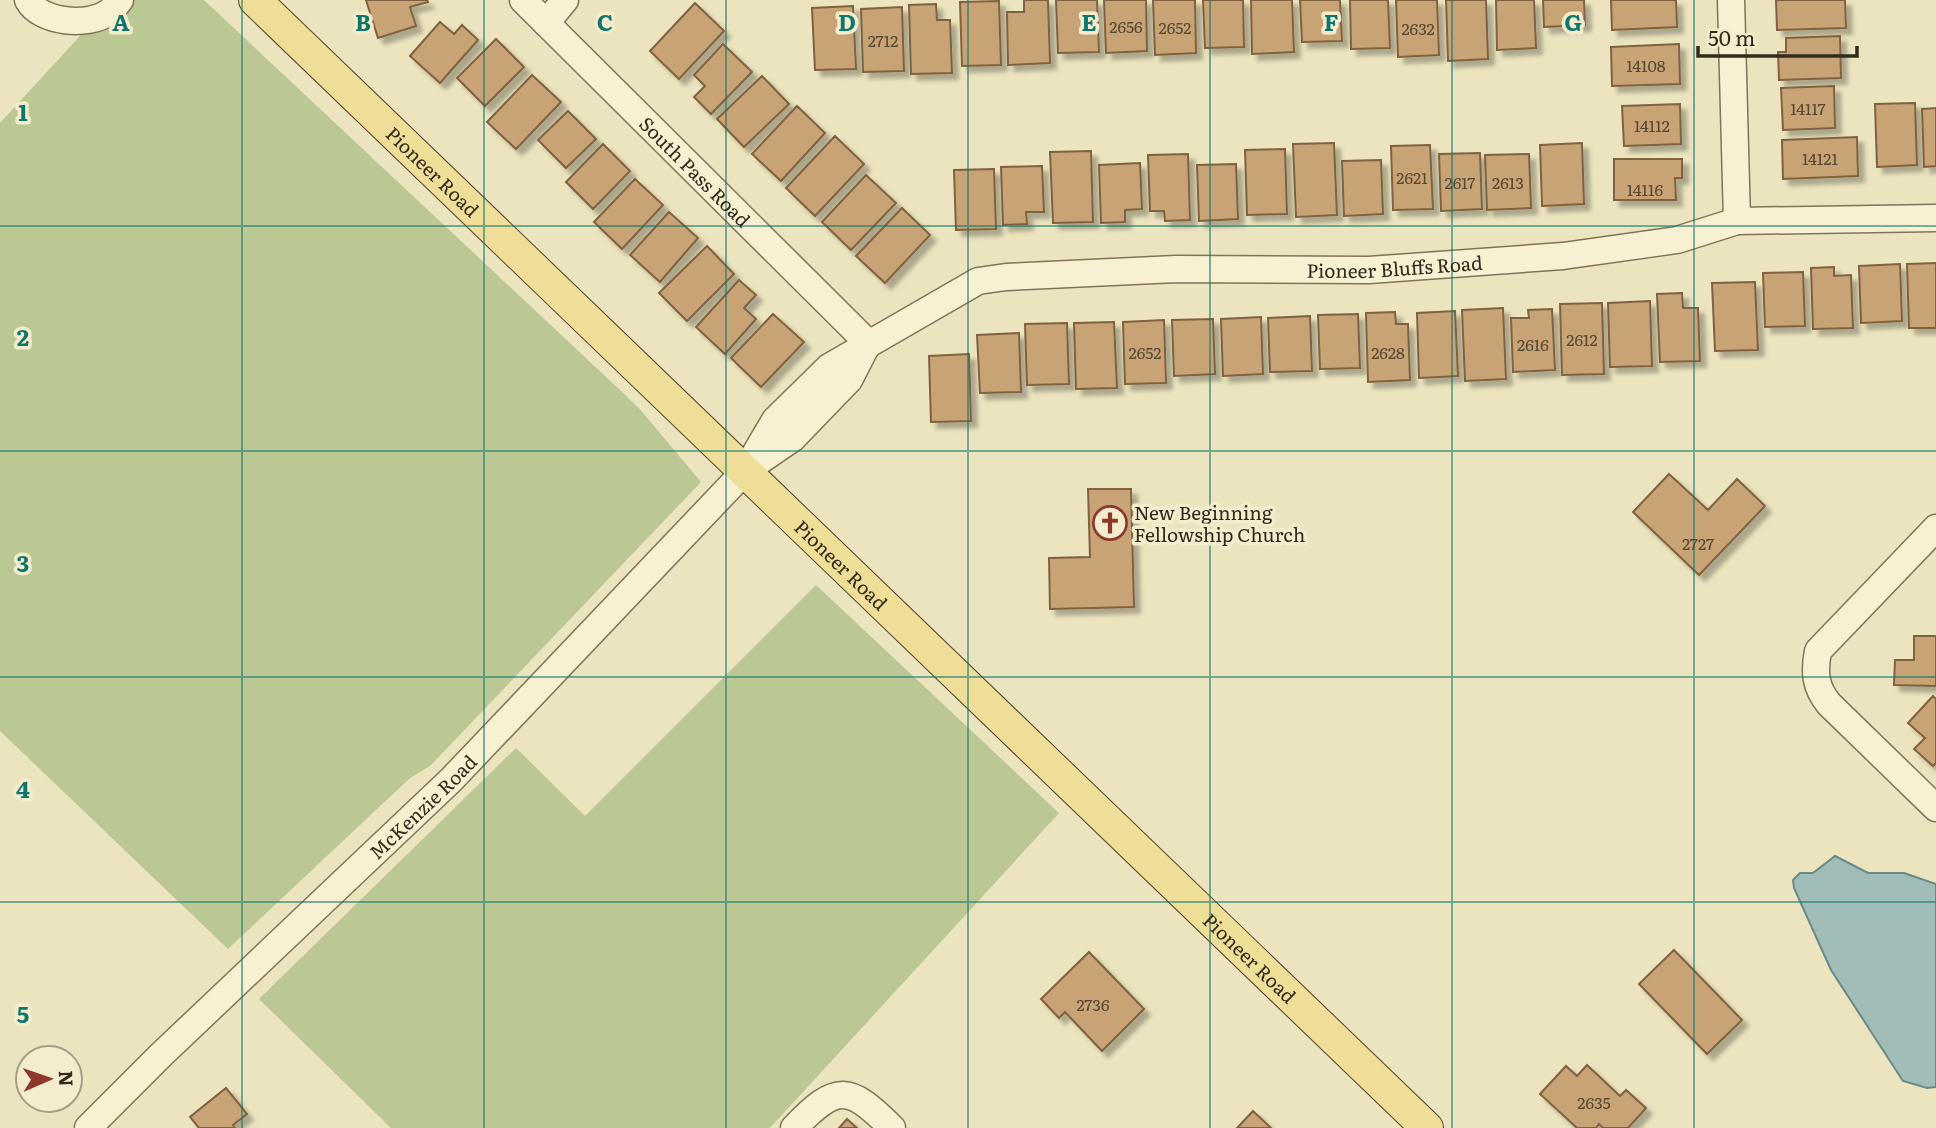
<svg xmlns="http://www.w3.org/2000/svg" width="1936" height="1128" font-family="Literata,serif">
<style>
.green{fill:#bbc893}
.water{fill:#a1bdb8;stroke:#6a8a86;stroke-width:2}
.building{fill:#c8a376;stroke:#80623f;stroke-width:2;filter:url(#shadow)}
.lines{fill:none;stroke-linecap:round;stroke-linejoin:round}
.minor-casing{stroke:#827458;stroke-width:29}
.major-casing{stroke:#50422c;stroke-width:34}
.minor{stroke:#f7f0d1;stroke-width:26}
.major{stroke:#eede97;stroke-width:32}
.grid{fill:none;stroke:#0f766e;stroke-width:2;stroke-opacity:0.55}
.labels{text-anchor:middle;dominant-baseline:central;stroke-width:7;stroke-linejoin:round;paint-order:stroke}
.number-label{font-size:16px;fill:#584832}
.street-label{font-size:19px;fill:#322a1c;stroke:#f3edcd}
.poi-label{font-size:19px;fill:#322a1c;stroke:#f3edcd;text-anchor:start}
.grid-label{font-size:23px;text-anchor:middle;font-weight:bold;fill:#0f766e;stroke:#f3edcd;stroke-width:7;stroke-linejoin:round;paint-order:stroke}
</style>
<defs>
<filter id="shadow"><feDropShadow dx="6" dy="6" stdDeviation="2" flood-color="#0004"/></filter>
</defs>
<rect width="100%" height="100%" fill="#ebe4be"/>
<path class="green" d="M113 0H204L638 407 701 482 431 765 409 779 228 949 0 731V123Z
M816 585 1059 813 770 1128H391L259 999 516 748 585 816Z"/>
<path class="water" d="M1835 856 1868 873H1904L1936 884V1087L1927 1088 1903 1081 1831 970 1794 888 1793 880 1800 873H1813Z"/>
<path class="building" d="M366 0H427L428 2 410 7 416 26 378 38Z
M1024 0H1048L1050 63 1008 65 1007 12H1024Z
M1056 0H1097L1099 52 1058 53Z
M1104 0H1146L1147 51 1106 53Z
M1153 0H1195L1196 53 1155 55Z
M1203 0H1243L1244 47 1205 48Z
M1251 0H1292L1294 52 1252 54Z
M1300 0H1340L1342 41 1302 42Z
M1350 0H1388L1390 48 1351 49Z
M1396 0H1437L1439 55 1398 57Z
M1446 0H1486L1488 59 1448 61Z
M1496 0H1534L1536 48 1497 50Z
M1543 0H1584L1585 25 1544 27Z
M1611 0H1676L1677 27 1612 30Z
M1776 0H1845L1846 28 1777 30Z
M999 1 1001 65 962 66 960 2Z
M695 3 724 31 679 79 650 51Z
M936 4 937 20H950L952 73 911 74 909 5Z
M853 6 856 69 815 70 812 8Z
M902 7 904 71 863 72 861 9Z
M440 22 454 34 462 25 478 40 440 83 410 56Z
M1840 36 1841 78 1779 80 1778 52H1786V38Z
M496 39 524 67 485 106 457 78Z
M723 44 752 72 711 114 694 97 705 86 694 75Z
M1679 44 1680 84 1612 86 1611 47Z
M532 75 561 102 516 149 487 122Z
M762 76 789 104 744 147 717 119Z
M1834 86 1835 128 1783 130 1781 88Z
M1915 103 1917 165 1877 167 1875 104Z
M1680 104 1681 144 1624 146 1622 106Z
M797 106 825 133 781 181 752 154Z
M1936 108V166L1924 167 1922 109Z
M568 111 596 139 566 168 538 140Z
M835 136 864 164 815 216 786 188Z
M1857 137 1858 176 1783 179 1782 140Z
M1334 143 1337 215 1296 217 1293 144Z
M1582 143 1584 204 1542 206 1540 145Z
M603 144 630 171 593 209 566 182Z
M1430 145 1433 209 1393 210 1391 146Z
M1285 149 1287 214 1247 215 1245 150Z
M1091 151 1093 222 1053 223 1050 152Z
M1480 153 1482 209 1441 211 1439 154Z
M1188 154 1190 220 1165 221 1164 211H1150L1148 155Z
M1529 154 1531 208 1487 210 1485 155Z
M1614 159H1682V178H1675L1676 200H1614Z
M1381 160 1383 214 1344 216 1342 161Z
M1140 163 1142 209 1125 210V222L1101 223 1099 165Z
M1236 164 1238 219 1199 221 1197 165Z
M1042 166 1044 212H1026L1027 224 1003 225 1001 167Z
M994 169 996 229 956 230 954 170Z
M866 175 896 203 851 250 822 222Z
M635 179 663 205 622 249 594 222Z
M902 208 930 235 885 283 856 256Z
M669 212 698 238 660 282 630 255Z
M707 246 734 274 687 321 659 293Z
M1936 263V328H1909L1907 264Z
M1900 264 1902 321 1861 323 1859 266Z
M1834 267V276L1851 275 1853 328 1813 329 1811 268Z
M1803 272 1805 326 1765 327 1763 273Z
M739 280 756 295 744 308 756 319 725 354 696 327Z
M1755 282 1758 350 1715 351 1712 283Z
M1682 293 1683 308H1698L1700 361 1660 362 1657 294Z
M1650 301 1652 366 1610 367 1608 303Z
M1602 303 1604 374 1562 375 1560 304Z
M1503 308 1506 379 1465 381 1462 310Z
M1552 309 1555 370 1513 372 1511 318H1529L1528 310Z
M1455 311 1458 376 1419 378 1417 313Z
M1395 312 1396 324H1408L1410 380 1368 382 1366 313Z
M773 314 804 342 761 387 731 358Z
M1358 314 1360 368 1320 369 1318 315Z
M1310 316 1312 371 1270 372 1268 318Z
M1261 317 1263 374 1223 376 1221 319Z
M1213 319 1215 374 1174 376 1172 320Z
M1164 320 1166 383 1125 384 1123 322Z
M1114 322 1117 388 1076 389 1074 323Z
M1067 323 1069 384 1027 385 1025 324Z
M1019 333 1021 392 980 393 977 335Z
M969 354 971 421 931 422 929 356Z
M1669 474 1708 510 1737 479 1765 506 1699 575 1633 512Z
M1088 489H1131L1134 607 1050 609 1049 558 1090 557Z
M1914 636H1936V686L1894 685 1895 660H1914Z
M1933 696 1936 699V763L1933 766 1914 749 1925 738 1908 723Z
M1674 950 1742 1020 1707 1054 1639 984Z
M1089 952 1144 1009 1102 1051 1065 1012 1059 1018 1041 999Z
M1587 1065 1620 1096 1626 1090 1646 1108 1628 1128H1603L1599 1124 1596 1128H1577L1540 1094 1566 1066 1577 1076Z
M226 1088 247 1114 233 1125 235 1128H199L190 1117Z
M1253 1111 1271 1128H1237Z
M847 1119 857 1128H839Z"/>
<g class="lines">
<g class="minor-casing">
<g id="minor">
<path d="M28 0C40 23 89 27 109 12 113 9 117 4 120 0"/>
<path id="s1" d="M523 0 868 343"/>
<path d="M1731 0 1737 221"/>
<path d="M546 23 565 0"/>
<path id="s2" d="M745 471 775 420 829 367 978 281 1006 277 1176 269 1369 270 1563 256 1677 240 1737 221 1936 218"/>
<path d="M1936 528 1818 651C1814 672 1815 687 1829 704L1936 808"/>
<path id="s3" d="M88 1128 162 1054 451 780 745 471 793 438 849 380 868 343"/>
<path d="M794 1128C837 1083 849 1085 892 1128"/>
</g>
</g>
<g class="major-casing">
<g id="major">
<path id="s4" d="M255 0 1427 1128"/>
</g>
</g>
<use href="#minor" class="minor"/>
<use href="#major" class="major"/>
</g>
<path class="grid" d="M242 0V1128M484 0V1128M726 0V1128M968 0V1128M1210 0V1128M1452 0V1128M1694 0V1128M0 226H1936M0 451H1936M0 677H1936M0 902H1936"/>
<defs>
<g id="church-ring" transform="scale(1.75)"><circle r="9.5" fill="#f3edcd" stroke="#8e382b" stroke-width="1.5"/><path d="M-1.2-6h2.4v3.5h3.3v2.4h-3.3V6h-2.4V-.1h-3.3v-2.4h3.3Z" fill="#8e382b"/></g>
</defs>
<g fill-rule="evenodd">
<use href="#church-ring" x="1110" y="523"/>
</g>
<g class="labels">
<g class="number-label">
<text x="1126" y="26">2656</text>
<text x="1175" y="27">2652</text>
<text x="1418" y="28">2632</text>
<text x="883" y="40">2712</text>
<text x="1646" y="65">14108</text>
<text x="1808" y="108">14117</text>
<text x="1652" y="125">14112</text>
<text x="1820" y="158">14121</text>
<text x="1412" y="177">2621</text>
<text x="1460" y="182">2617</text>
<text x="1508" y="182">2613</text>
<text x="1645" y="189">14116</text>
<text x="1582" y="339">2612</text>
<text x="1533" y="344">2616</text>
<text x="1145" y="352">2652</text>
<text x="1388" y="352">2628</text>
<text x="1698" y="543">2727</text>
<text x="1093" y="1004">2736</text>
<text x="1594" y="1102">2635</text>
</g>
<g class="street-label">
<text stroke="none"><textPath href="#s4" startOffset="247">Pioneer Road</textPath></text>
<text stroke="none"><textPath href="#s1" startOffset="243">South Pass Road</textPath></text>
<text stroke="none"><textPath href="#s2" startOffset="724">Pioneer Bluffs Road</textPath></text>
<text stroke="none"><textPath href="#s4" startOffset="814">Pioneer Road</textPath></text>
<text stroke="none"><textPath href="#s3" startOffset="464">McKenzie Road</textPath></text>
<text stroke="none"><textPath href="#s4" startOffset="1381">Pioneer Road</textPath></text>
</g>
<g class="poi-label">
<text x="1134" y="512">New Beginning<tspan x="1134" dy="22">Fellowship Church</tspan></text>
</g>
</g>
<g class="grid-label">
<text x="121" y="31">A</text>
<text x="363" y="31">B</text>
<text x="605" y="31">C</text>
<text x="847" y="31">D</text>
<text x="1089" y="31">E</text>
<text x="1331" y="31">F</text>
<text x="1573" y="31">G</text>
<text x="23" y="121">1</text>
<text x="23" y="346">2</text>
<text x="23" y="572">3</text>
<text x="23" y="798">4</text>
<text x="23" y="1023">5</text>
</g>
<g transform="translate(49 1079) rotate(88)"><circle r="33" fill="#f3edcd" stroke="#a69f86" stroke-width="2"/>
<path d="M0-5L12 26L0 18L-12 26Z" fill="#8e382b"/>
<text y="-10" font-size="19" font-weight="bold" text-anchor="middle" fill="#322a1c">N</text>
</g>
<path d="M1698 46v10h159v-10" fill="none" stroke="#322a1c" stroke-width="3.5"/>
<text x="1708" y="46" font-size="21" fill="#322a1c" stroke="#f3edcd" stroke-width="5" paint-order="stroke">50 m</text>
</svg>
